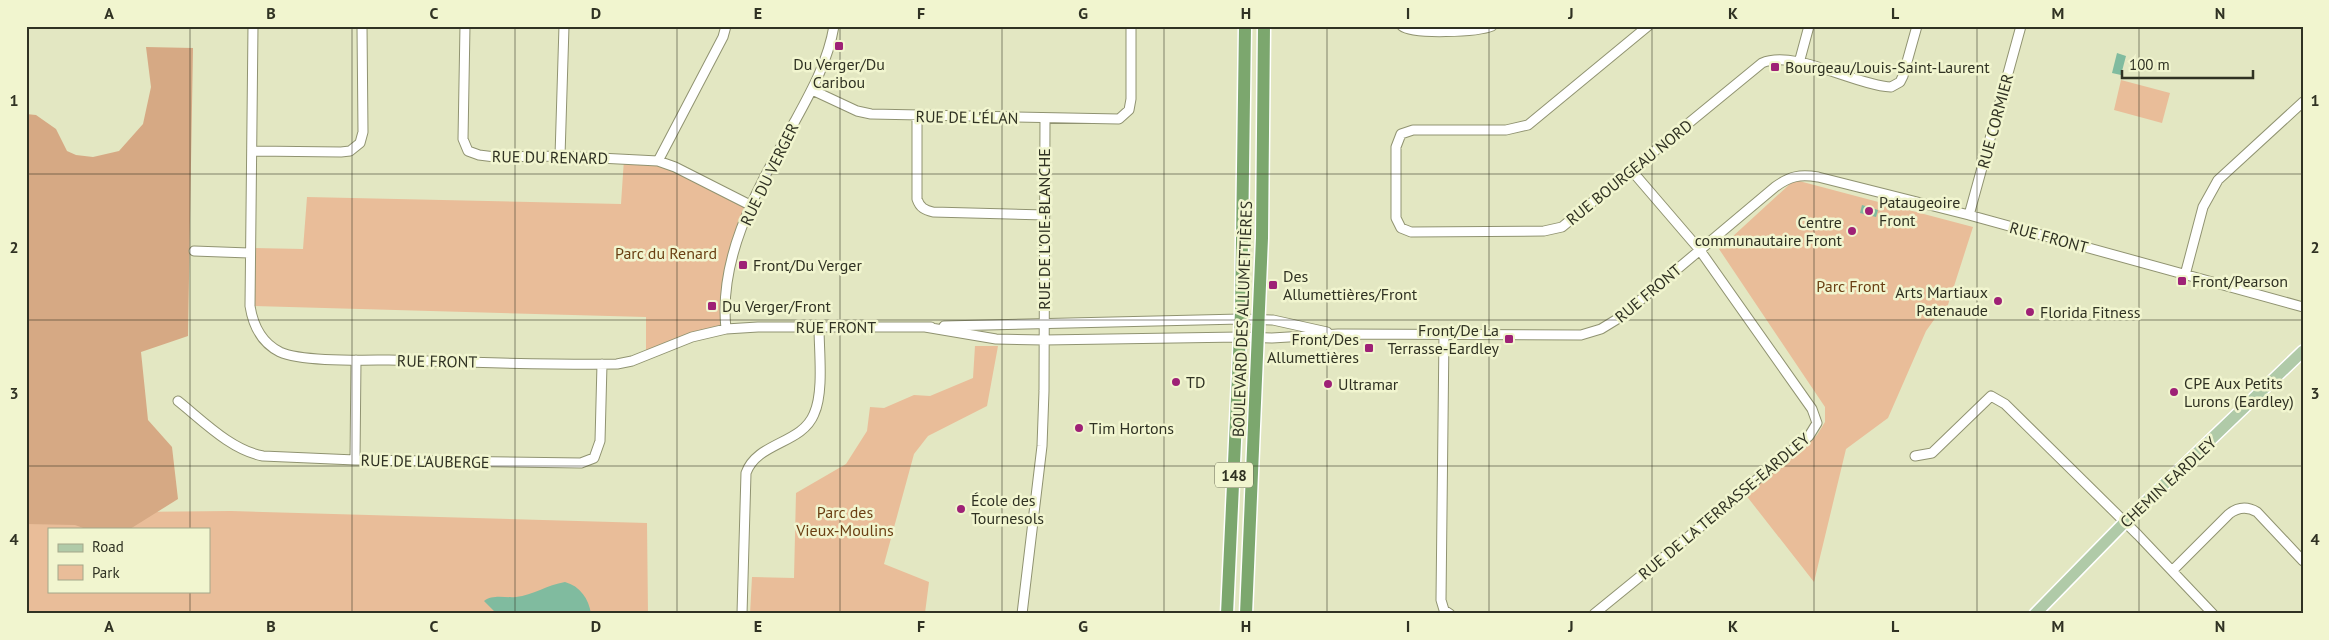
<svg xmlns="http://www.w3.org/2000/svg" width="2329" height="640" font-family="'PT Sans',sans-serif">
<style>
.green{fill:#e9bd99;fill-rule:evenodd}
.forest{fill:#d6a984}
.water{fill:#80bb9f}
.lines{fill:none;stroke-linecap:round;stroke-linejoin:round}
.minor-casing{stroke:#909371;stroke-width:11}
.major-casing{stroke:#fff;stroke-width:14}
.highway-casing{stroke:#fff;stroke-width:15}
.minor{stroke:#fff;stroke-width:9}
.major{stroke:#b0caa8;stroke-width:11}
.highway{stroke:#7ca76e;stroke-width:12}
.grid{fill:none;stroke:#303223;stroke-width:1;stroke-opacity:0.55}
.poi-dot{fill:#9e2176;stroke:#f1f5cf;stroke-width:2}
.labels{text-anchor:middle;dominant-baseline:central;stroke-width:5;stroke-linejoin:round;paint-order:stroke}
.shield{fill:#f1f5cf;stroke:#6a6c57;stroke-width:1}
.shield-label{font-size:15px;font-weight:bold;fill:#303223}
.poi-label{font-size:16px;fill:#303223;stroke:#f1f5cf;text-anchor:start}
.street-label{font-size:16px;fill:#303223;stroke:#f1f5cf}
.park-label{font-size:16px;fill:#6a3f13;stroke:#f1f5cf}
.neatline{fill:none;stroke:#303223;stroke-width:2}
.grid-label{font-size:16px;text-anchor:middle;font-weight:bold;fill:#303223}
</style>
<rect width="100%" height="100%" fill="#e3e7c2"/>
<path class="green" d="M2121 80 2170 93 2162 123 2114 110Z
M624 159 658 161 750 205 735 248 726 329 646 355V317L250 306 249 248 303 249 307 197 621 204Z
M1799 181 1973 227 1946 311 1936 317 1926 331 1888 418 1846 449 1814 582 1745 494 1817 435 1825 422V407L1719 249 1791 183Z
M975 346H998L987 406 928 436 914 454 884 564 929 582 925 613 933 614H750L752 577 794 578 796 493 846 464 867 431 870 407 884 408 914 395 930 396 973 378Z
M231 511 647 523 648 614H26V513ZM49 529H209V591H49Z"/>
<path class="forest" d="M146 47 193 48 188 336 141 352 148 420 172 447 178 499 130 529H86L75 525 26 524V114L36 115 56 129 67 151 76 155 93 157 119 151 143 124 151 87Z"/>
<path class="water" d="M2117 53 2126 56 2121 75 2112 73Z
M1862 205 1878 210 1876 217 1860 213Z
M565 582C580 586 589 599 591 614H497L484 601C493 594 505 598 516 597 533 595 547 585 565 582Z"/>
<g class="lines">
<g class="minor-casing">
<path id="minor" d="M253 26 250 306C253 325 262 343 280 352 302 362 363 360 389 360 465 362 541 365 617 364L632 361 692 337 726 329 758 327H931
M465 26 463 139 468 151 479 155 495 157 560 156 658 161 675 167 750 205
M1402 26C1413 35 1478 32 1492 26
M1648 26 1528 125 1506 130H1413L1401 134 1396 147V218L1401 228 1411 232 1544 231 1562 227 1762 63C1794 49 1855 85 1891 87L1900 82 1903 76 1917 26
M1799 63 1809 26
M812 90 857 111 871 114 1119 119 1129 110 1131 99V26
M917 116V199C920 208 925 210 933 212L1045 215
M252 151 341 152 350 151 360 143 363 132 362 26
M560 156 564 26
M658 161 723 37 726 26
M1969 215 2021 26
M194 251 249 253
M2185 275 2203 207 2218 180 2303 102
M944 326 1241 319 1273 320 1327 332
M925 327 996 339 1044 340 1240 337 1272 338 1338 334 1581 335 1601 329 1619 318 1775 187C1790 176 1800 174 1818 177L1969 215 2303 307
M726 329C718 253 760 185 795 121 812 90 828 61 834 26
M1444 334 1441 600 1444 610 1450 614
M178 401C203 421 231 450 263 456L355 460 581 463 594 458 600 441 602 364
M1915 456 1932 453 1991 396 2005 404 2138 535 2213 614
M355 460 356 360
M2173 570 2229 514C2238 507 2247 506 2257 512L2303 561
M742 614 746 473C757 442 802 444 814 414 824 392 819 352 819 327
M1022 614 1042 446 1044 391 1045 118
M1594 614 1675 548 1809 436 1817 423 1812 409 1699 249 1632 171"/>
</g>
<g class="major-casing">
<path id="major" d="M2035 614 2125 522 2303 351"/>
</g>
<g class="highway-casing">
<path id="highway" d="M1227 614 1241 312 1245 26
M1246 614 1262 238 1264 26"/>
</g>
<use href="#minor" class="minor"/>
<use href="#major" class="major"/>
<use href="#highway" class="highway"/>
</g>
<path class="grid" d="M190 26V529M352 26V614M515 26V614M677 26V614M840 26V614M1002 26V614M1164 26V614M1327 26V614M1489 26V614M1652 26V614M1814 26V614M1977 26V614M2139 26V614M26 174H2303M26 320H2303M26 466H2303M190 591V614"/>
<g class="poi-dot">
<rect x="834" y="41" width="10" height="10" rx="2.5"/>
<rect x="1770" y="62" width="10" height="10" rx="2.5"/>
<circle cx="1869" cy="211" r="5"/>
<circle cx="1852" cy="231" r="5"/>
<rect x="738" y="260" width="10" height="10" rx="2.5"/>
<rect x="2177" y="276" width="10" height="10" rx="2.5"/>
<rect x="1268" y="280" width="10" height="10" rx="2.5"/>
<circle cx="1998" cy="301" r="5"/>
<rect x="707" y="301" width="10" height="10" rx="2.5"/>
<circle cx="2030" cy="312" r="5"/>
<rect x="1504" y="334" width="10" height="10" rx="2.5"/>
<rect x="1364" y="343" width="10" height="10" rx="2.5"/>
<circle cx="1176" cy="382" r="5"/>
<circle cx="1328" cy="384" r="5"/>
<circle cx="2174" cy="392" r="5"/>
<circle cx="1079" cy="428" r="5"/>
<circle cx="961" cy="509" r="5"/>
</g>
<g class="labels">
<rect class="shield" x="1215" y="462.5" width="38" height="25" rx="4"/>
<g class="shield-label">
<text x="1234" y="475">148</text>
</g>
<g class="poi-label">
<text x="839" y="64" text-anchor="middle">Du Verger/Du<tspan x="839" dy="18">Caribou</tspan></text>
<text x="1785" y="67">Bourgeau/Louis-Saint-Laurent</text>
<text x="1879" y="202">Pataugeoire<tspan x="1879" dy="18">Front</tspan></text>
<text x="1842" y="222" text-anchor="end">Centre<tspan x="1842" dy="18">communautaire Front</tspan></text>
<text x="753" y="265">Front/Du Verger</text>
<text x="1283" y="276">Des<tspan x="1283" dy="18">Allumettières/Front</tspan></text>
<text x="2192" y="281">Front/Pearson</text>
<text x="1988" y="292" text-anchor="end">Arts Martiaux<tspan x="1988" dy="18">Patenaude</tspan></text>
<text x="722" y="306">Du Verger/Front</text>
<text x="2040" y="312">Florida Fitness</text>
<text x="1499" y="330" text-anchor="end">Front/De La<tspan x="1499" dy="18">Terrasse-Eardley</tspan></text>
<text x="1359" y="339" text-anchor="end">Front/Des<tspan x="1359" dy="18">Allumettières</tspan></text>
<text x="1186" y="382">TD</text>
<text x="2184" y="383">CPE Aux Petits<tspan x="2184" dy="18">Lurons (Eardley)</tspan></text>
<text x="1338" y="384">Ultramar</text>
<text x="1089" y="428">Tim Hortons</text>
<text x="971" y="500">École des<tspan x="971" dy="18">Tournesols</tspan></text>
</g>
<g class="street-label">
<text transform="translate(967 117) rotate(1)">RUE DE L'ÉLAN</text>
<text transform="translate(1995 121) rotate(-75)">RUE CORMIER</text>
<text transform="translate(550 157) rotate(1)">RUE DU RENARD</text>
<text transform="translate(1629 172) rotate(-39)">RUE BOURGEAU NORD</text>
<text transform="translate(769 174) rotate(-64)">RUE DU VERGER</text>
<text transform="translate(1044 229) rotate(-90)">RUE DE L'OIE-BLANCHE</text>
<text transform="translate(2049 237) rotate(15)">RUE FRONT</text>
<text transform="translate(1648 293) rotate(-40)">RUE FRONT</text>
<text transform="translate(1242 319) rotate(-88)">BOULEVARD DES ALLUMETTIÈRES</text>
<text x="836" y="327">RUE FRONT</text>
<text transform="translate(437 361) rotate(1)">RUE FRONT</text>
<text transform="translate(425 461) rotate(1)">RUE DE L'AUBERGE</text>
<text transform="translate(2168 482) rotate(-43)">CHEMIN EARDLEY</text>
<text transform="translate(1724 506) rotate(-40)">RUE DE LA TERRASSE-EARDLEY</text>
</g>
<g class="park-label">
<text x="666" y="253">Parc du Renard</text>
<text x="1851" y="286">Parc Front</text>
<text x="845" y="512">Parc des<tspan x="845" dy="18">Vieux-Moulins</tspan></text>
</g>
</g>
<rect width="2329" height="640" fill="none" stroke="#f1f5cf" stroke-width="55"/>
<rect x="48" y="528" width="162" height="65" fill="#f1f5cf" stroke="#a4a78a"/>
<rect x="58" y="544" width="25" height="8" fill="#b0caa8" stroke="#a4a78a"/>
<text x="92" y="552" font-size="15" fill="#303223">Road</text>
<rect x="58" y="565" width="25" height="15" fill="#e9bd99" stroke="#a4a78a"/>
<text x="92" y="578" font-size="15" fill="#303223">Park</text>
<path d="M2122 70v8h131v-8" fill="none" stroke="#303223" stroke-width="2.5"/>
<text x="2129" y="70" font-size="15" fill="#303223" stroke="#f1f5cf" stroke-width="4" paint-order="stroke">100 m</text>
<rect x="28" y="28" width="2274" height="584" class="neatline"/>
<g class="grid-label">
<text x="109" y="19">A</text>
<text x="271" y="19">B</text>
<text x="434" y="19">C</text>
<text x="596" y="19">D</text>
<text x="758" y="19">E</text>
<text x="921" y="19">F</text>
<text x="1083" y="19">G</text>
<text x="1246" y="19">H</text>
<text x="1408" y="19">I</text>
<text x="1571" y="19">J</text>
<text x="1733" y="19">K</text>
<text x="1895" y="19">L</text>
<text x="2058" y="19">M</text>
<text x="2220" y="19">N</text>
<text x="14" y="106">1</text>
<text x="2315" y="106">1</text>
<text x="14" y="253">2</text>
<text x="2315" y="253">2</text>
<text x="14" y="399">3</text>
<text x="2315" y="399">3</text>
<text x="14" y="545">4</text>
<text x="2315" y="545">4</text>
<text x="109" y="632">A</text>
<text x="271" y="632">B</text>
<text x="434" y="632">C</text>
<text x="596" y="632">D</text>
<text x="758" y="632">E</text>
<text x="921" y="632">F</text>
<text x="1083" y="632">G</text>
<text x="1246" y="632">H</text>
<text x="1408" y="632">I</text>
<text x="1571" y="632">J</text>
<text x="1733" y="632">K</text>
<text x="1895" y="632">L</text>
<text x="2058" y="632">M</text>
<text x="2220" y="632">N</text>
</g>
</svg>
